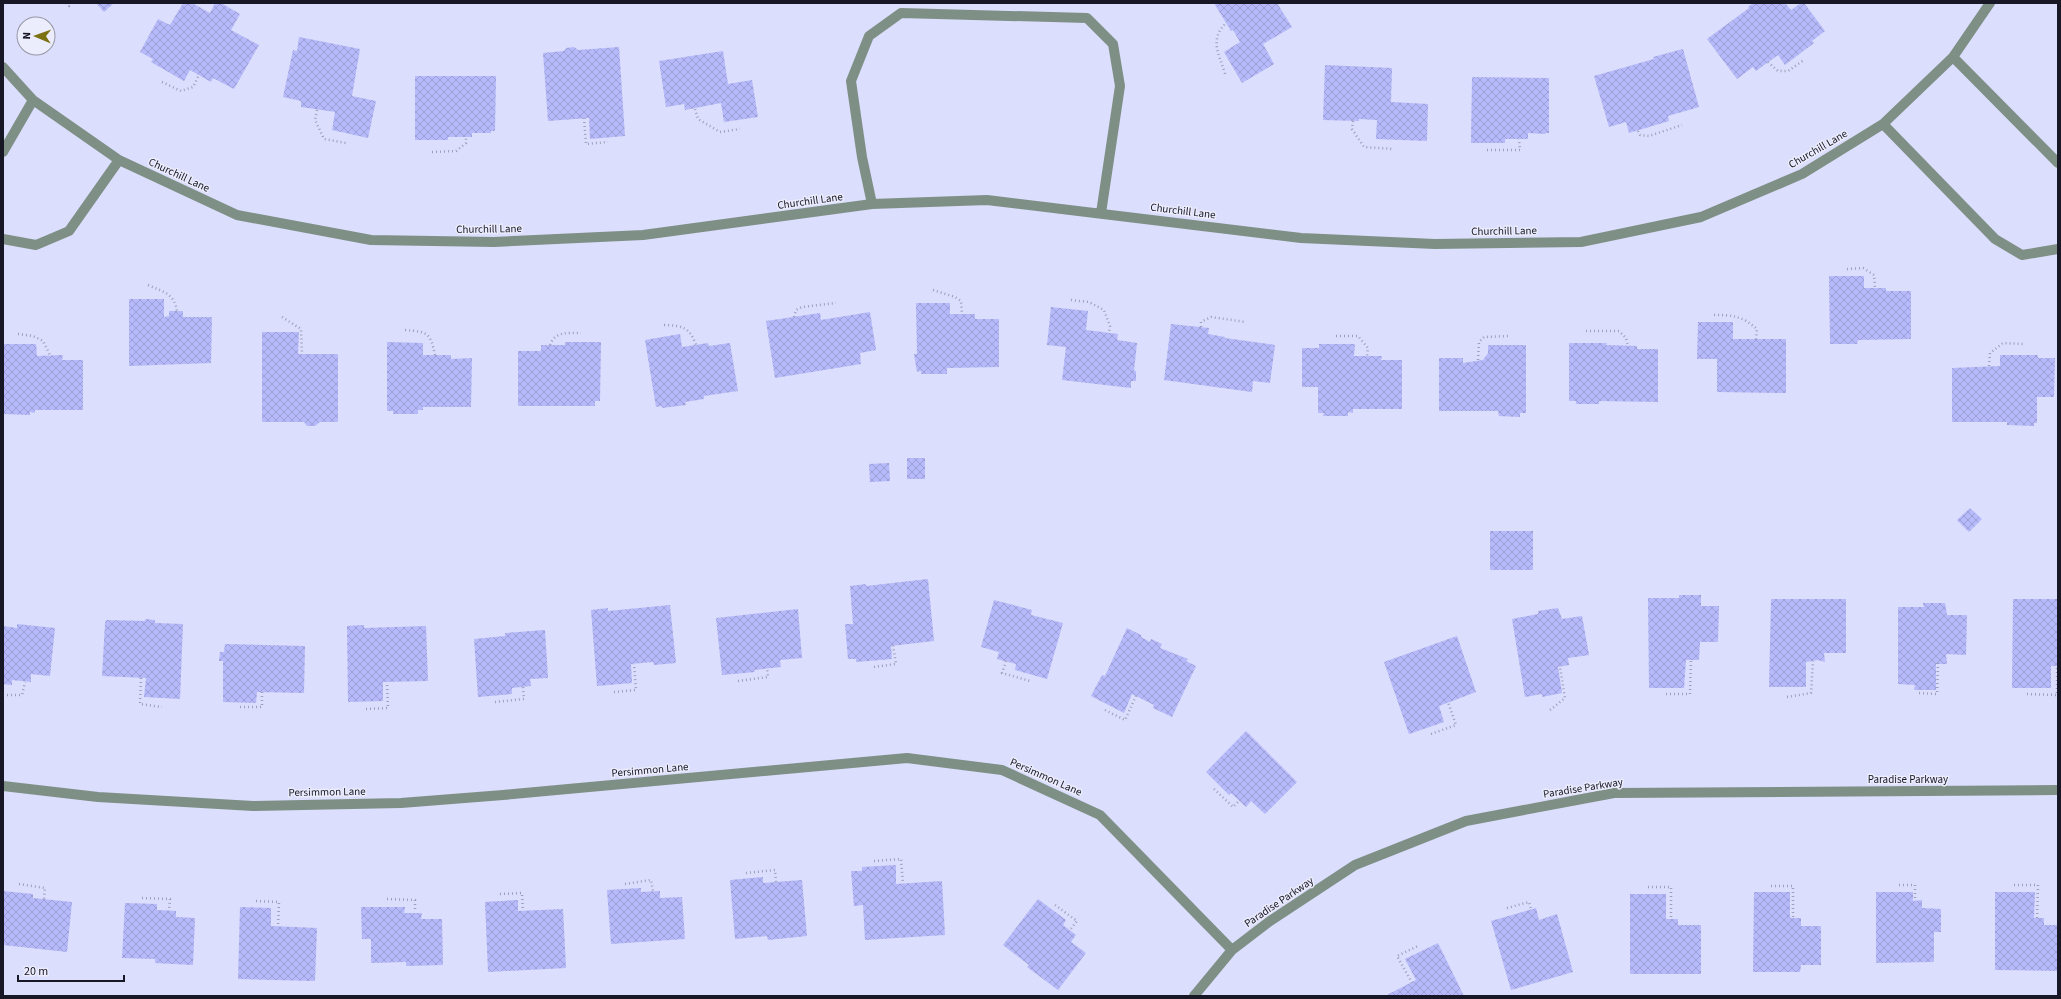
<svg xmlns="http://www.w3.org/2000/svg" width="2061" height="999" font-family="'Source Sans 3',sans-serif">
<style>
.building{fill:url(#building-cross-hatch)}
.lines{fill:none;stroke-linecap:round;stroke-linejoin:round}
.path{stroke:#9ea0b9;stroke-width:2.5;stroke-dasharray:1 3;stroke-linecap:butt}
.street{stroke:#7e8f86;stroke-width:10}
.labels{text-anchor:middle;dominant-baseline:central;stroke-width:3;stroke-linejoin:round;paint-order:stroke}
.street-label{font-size:11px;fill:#171725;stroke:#ebecfc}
</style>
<defs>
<pattern id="building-cross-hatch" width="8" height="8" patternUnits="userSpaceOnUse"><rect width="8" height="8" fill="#b6b9fa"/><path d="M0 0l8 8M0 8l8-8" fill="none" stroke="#9c9ed6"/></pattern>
</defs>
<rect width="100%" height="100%" fill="#dbdefc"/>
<path class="building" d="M96 3H114L104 12Z
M183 3H192L210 13 215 3H221L240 14 231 30 259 45 234 89 213 78 211 82 190 70 184 81 151 62 153 59 140 52 158 19 170 25Z
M1214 3H1277L1292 27 1263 44 1274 64 1242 83 1224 52 1240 42 1233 30 1231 31Z
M1753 3H1785L1791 10 1801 3H1804L1825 31 1812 41 1814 43 1785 65 1778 55 1756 71 1753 67 1737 79 1707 39 1749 8 1748 7Z
M299 37 360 49 352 96 376 101 368 138 332 130 335 112 301 107V101L283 97 293 50 297 51Z
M574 47 578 50 619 47 625 136 590 139 589 118 548 121 543 53 564 51 566 48Z
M1683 49 1699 107 1668 116 1669 121 1629 133 1626 122 1609 127 1594 76 1654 59 1653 57Z
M723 51 728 84 752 80 758 117 724 122 721 103 685 110 684 104 666 107 659 61Z
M1325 65 1392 68 1391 102 1428 104 1427 141 1376 139 1377 120 1359 119V121L1323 120Z
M415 76H496L495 131H491V133H472V137H448V140H415Z
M1472 77 1549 78V133H1546L1545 134 1528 133V139H1505V143H1471Z
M1829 276H1864V288H1886V291H1911V339L1858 340 1857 344H1830Z
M129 299H164V317L169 316V311H183V317H212L211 363 129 366Z
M916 303H950V314H975V319H999V367L947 368V374H921V371L917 372 914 354H917Z
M1051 307 1088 311 1086 330 1118 334 1117 340 1137 343 1134 371H1136V381H1131V388L1062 380 1066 347 1047 345Z
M870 312 876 350 860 353 861 364 775 378 766 321 820 313 821 320Z
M1698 322H1733V339H1786V393L1717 392V359H1697Z
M1171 324 1209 328 1208 334 1225 337V338L1275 345 1270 383 1253 381 1252 392 1164 380Z
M262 332H299L298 354H338V422H320L315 426H307L304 422H262Z
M680 334 682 347 708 343 709 346 730 343 738 391 704 396V399L685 402 686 405 662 408V406L656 407 645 340Z
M387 342 423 343V355H451V359L472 358 471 407H423V410H418V414H393V411H387Z
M565 342H601L600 401H595V406H518V351H541V345H565Z
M1569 343H1607L1606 345 1637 346V349H1658V402L1599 401V404H1576V401H1569Z
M3 344H36L37 356 63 355 62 360H83V410H35V413L30 412V415L3 414Z
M1319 344H1355L1354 356H1382L1381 360H1402V409H1353V413L1348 412V416H1323L1324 413H1318V387H1302V348H1319Z
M1488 345H1526V413H1520V417L1499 416 1498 411H1439V358H1463V363L1483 360 1488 353Z
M2000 355H2038V358H2055L2054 397H2037V423H2034V426L2007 425V422H1952V368L2000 366Z
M907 458H925V479H907Z
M889 463 890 481 870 482 869 464Z
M1970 508 1982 519 1969 532 1957 520Z
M1490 531H1533V570H1490Z
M928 579 934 641 891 646 892 659 856 662V659H848L845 624H853L850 586 866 584V586Z
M1679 595H1701V606H1719L1718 642H1700L1699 660H1686L1684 688H1649L1648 598H1679Z
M1771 599H1846V653H1824L1825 662 1818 660 1806 662V687H1769Z
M2013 599H2058V666H2051V688H2012Z
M994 600 1032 610 1031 615 1063 623 1047 679 1015 670 1016 664 997 659 999 652 981 647Z
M1923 603H1945L1947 615H1967L1966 655 1946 654 1947 664H1936V690H1914L1915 685 1898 684V607H1924Z
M670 605 676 663 654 665 653 662 631 664 632 683 597 686 591 610 608 608V611Z
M1558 608 1562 619 1582 616 1589 655 1568 658 1569 665 1558 667 1562 693 1542 697V694L1525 697 1512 619 1538 614V611Z
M798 609 802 658 780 660 781 667 754 670 755 672 722 675 716 618Z
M145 619 155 620V623L183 624 180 699 144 697 146 678 102 676 105 623 106 620 145 621Z
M17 624 55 628 50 676 31 674V682L12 680V685L3 684V626L17 628Z
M364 625V628L426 626 428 681 383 682V701L348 702 347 626Z
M1127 628 1141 635V637L1150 642 1151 639 1162 644 1160 648 1188 659 1186 661 1196 666 1172 717 1153 708 1154 705 1132 694 1124 713 1091 696 1102 675 1105 676Z
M545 630 548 678 530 679 531 686 512 688V694L478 697 474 639 505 636V633Z
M1457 636 1476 692 1439 706 1444 722 1409 734 1384 662Z
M225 644 305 646 304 693 257 692 256 703 223 702V661H219L220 652H224Z
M1246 731 1297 782 1265 814 1251 801 1246 807 1231 793 1229 795 1206 772Z
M896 865V884L942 881 945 935 865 940 863 905 854 906 851 871H862V867Z
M763 877V883L802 880 807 936 768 940 767 936 735 939 730 880Z
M641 888V892L660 891V898L682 897 685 939 611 944 607 890Z
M3 891 33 894V898L72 902 67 952 3 945Z
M1754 892H1790V918H1801V926H1821V965H1801L1800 972H1753Z
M1876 892H1913V901L1922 900V908L1941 909V932H1934V962L1876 963Z
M1995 892H2035L2034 918H2044V925H2058V971L1995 970Z
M1630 894H1666V919H1678V925H1701V974H1630Z
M1038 899 1066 920 1063 925 1076 935 1071 942 1086 953 1058 990 1027 967 1029 965 1003 945Z
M518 900V911L563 909 566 968 488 972 485 902Z
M125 903 157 904V910L176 911V917L195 918 193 965 155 963V959L122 958Z
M240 907 271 908V926L317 928 315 981 238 979Z
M361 907H405L404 913H422L421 919H442L443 965 406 966V962L371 963V939H362Z
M1536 908 1539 920 1557 914 1573 972 1511 990 1491 921Z
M1438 943 1464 996H1385L1416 980 1405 959Z"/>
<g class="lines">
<path class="path" d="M66 3 69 6 72 3
M1768 62 1778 71H1788L1804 60
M1225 74C1219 53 1209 40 1226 23
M162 82 181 91 193 87 199 75
M695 109 698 119 720 132 740 129
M317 110 315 120 324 139 346 143
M584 118 586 144 608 142
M1353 121 1352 129 1364 147 1393 149
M1638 131 1640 135 1649 136 1682 125
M1487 150H1520L1519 139
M432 152 456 151 466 143V137
M1847 269 1863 268 1874 275 1875 288
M148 285C163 292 174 293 177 311
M933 290 955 297 961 301 962 314
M1071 300 1089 302 1104 310 1110 326 1109 333
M1714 315C1733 315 1742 316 1757 329L1756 339
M282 317 301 329 302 353
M794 317 796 310 802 307 836 303
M664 325C682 326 689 326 696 345
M1201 327V322L1211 317 1246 322
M405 330C428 332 430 332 435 355
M1586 331H1619L1626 338 1628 346
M18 334 33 336 43 341 50 355
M1336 336H1358L1368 348 1367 356
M550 345C555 331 568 333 581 333
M1478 360 1479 342 1484 337 1508 336
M1989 366 1990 353 2003 343 2023 344
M1006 661 1002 673 1030 681
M874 667 896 664 893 645
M141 678 140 704 162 707
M738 681 768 677 767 668
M614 692 636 690 634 664
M1919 693 1937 694 1938 663
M1666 694H1690L1691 660
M2027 694 2057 695V666
M3 695H22L25 682
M1787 697 1811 693 1813 661
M495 702 524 699 523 687
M240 707H262V692
M366 709 388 708 387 682
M1105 710 1125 720 1136 696
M1550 710 1565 698 1560 667
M1431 734 1456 725 1448 702
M1214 789 1233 807 1239 801
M874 861 901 859 903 884
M746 873 775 870 776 882
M19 884 45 888 44 899
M625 884 651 880 653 891
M1899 885H1915V901
M2014 885H2038L2037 918
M1771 886H1793V918
M1648 887H1671V919
M500 894 522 893 523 911
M142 898 170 899 169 911
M387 899 415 900V912
M256 901 279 902 278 927
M1055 905 1077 921 1070 930
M1507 908 1529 902 1531 909
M1412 983 1397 956 1418 946"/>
<path class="street" d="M1953 57 2058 163
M3 67 33 100 119 160 237 215 371 240 494 242 643 235 872 204 987 200 1301 238 1435 244 1581 242 1701 217 1802 174 1883 124 1953 57 1990 3
M1883 124 1995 239 2022 255 2058 249
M3 152 33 100
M872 204 862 157 851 81 869 36 901 13 1087 18 1113 44 1120 86 1101 213
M3 239 36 245 69 231 119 160
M3 786 98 797 253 806 401 803 503 795 907 758 1002 770 1100 815 1232 950
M1194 996 1232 950 1270 921 1355 865 1466 821 1614 793 2058 790"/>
</g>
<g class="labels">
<g class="street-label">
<text transform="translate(1818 149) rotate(-30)">Churchill Lane</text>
<text transform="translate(179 175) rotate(25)">Churchill Lane</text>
<text transform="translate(810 201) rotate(-8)">Churchill Lane</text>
<text transform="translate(1183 211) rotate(7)">Churchill Lane</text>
<text transform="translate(489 229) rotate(-1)">Churchill Lane</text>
<text transform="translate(1504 231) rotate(-1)">Churchill Lane</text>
<text transform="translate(650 770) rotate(-5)">Persimmon Lane</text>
<text transform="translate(1046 777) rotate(24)">Persimmon Lane</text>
<text x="1908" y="779">Paradise Parkway</text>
<text transform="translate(1583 788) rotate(-9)">Paradise Parkway</text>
<text transform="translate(327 792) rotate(-1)">Persimmon Lane</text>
<text transform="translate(1279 902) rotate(-34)">Paradise Parkway</text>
</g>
</g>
<rect width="2061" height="999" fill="none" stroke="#171725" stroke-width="8"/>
<g transform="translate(36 36) rotate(272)"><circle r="19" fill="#ebecfc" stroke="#9697a6"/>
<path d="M0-3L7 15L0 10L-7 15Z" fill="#7c7111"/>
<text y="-6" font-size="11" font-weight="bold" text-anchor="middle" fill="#171725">N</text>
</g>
<path d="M18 975v6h106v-6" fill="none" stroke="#171725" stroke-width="2"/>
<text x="24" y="975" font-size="12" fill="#171725" stroke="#ebecfc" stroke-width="3" paint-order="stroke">20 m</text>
</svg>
